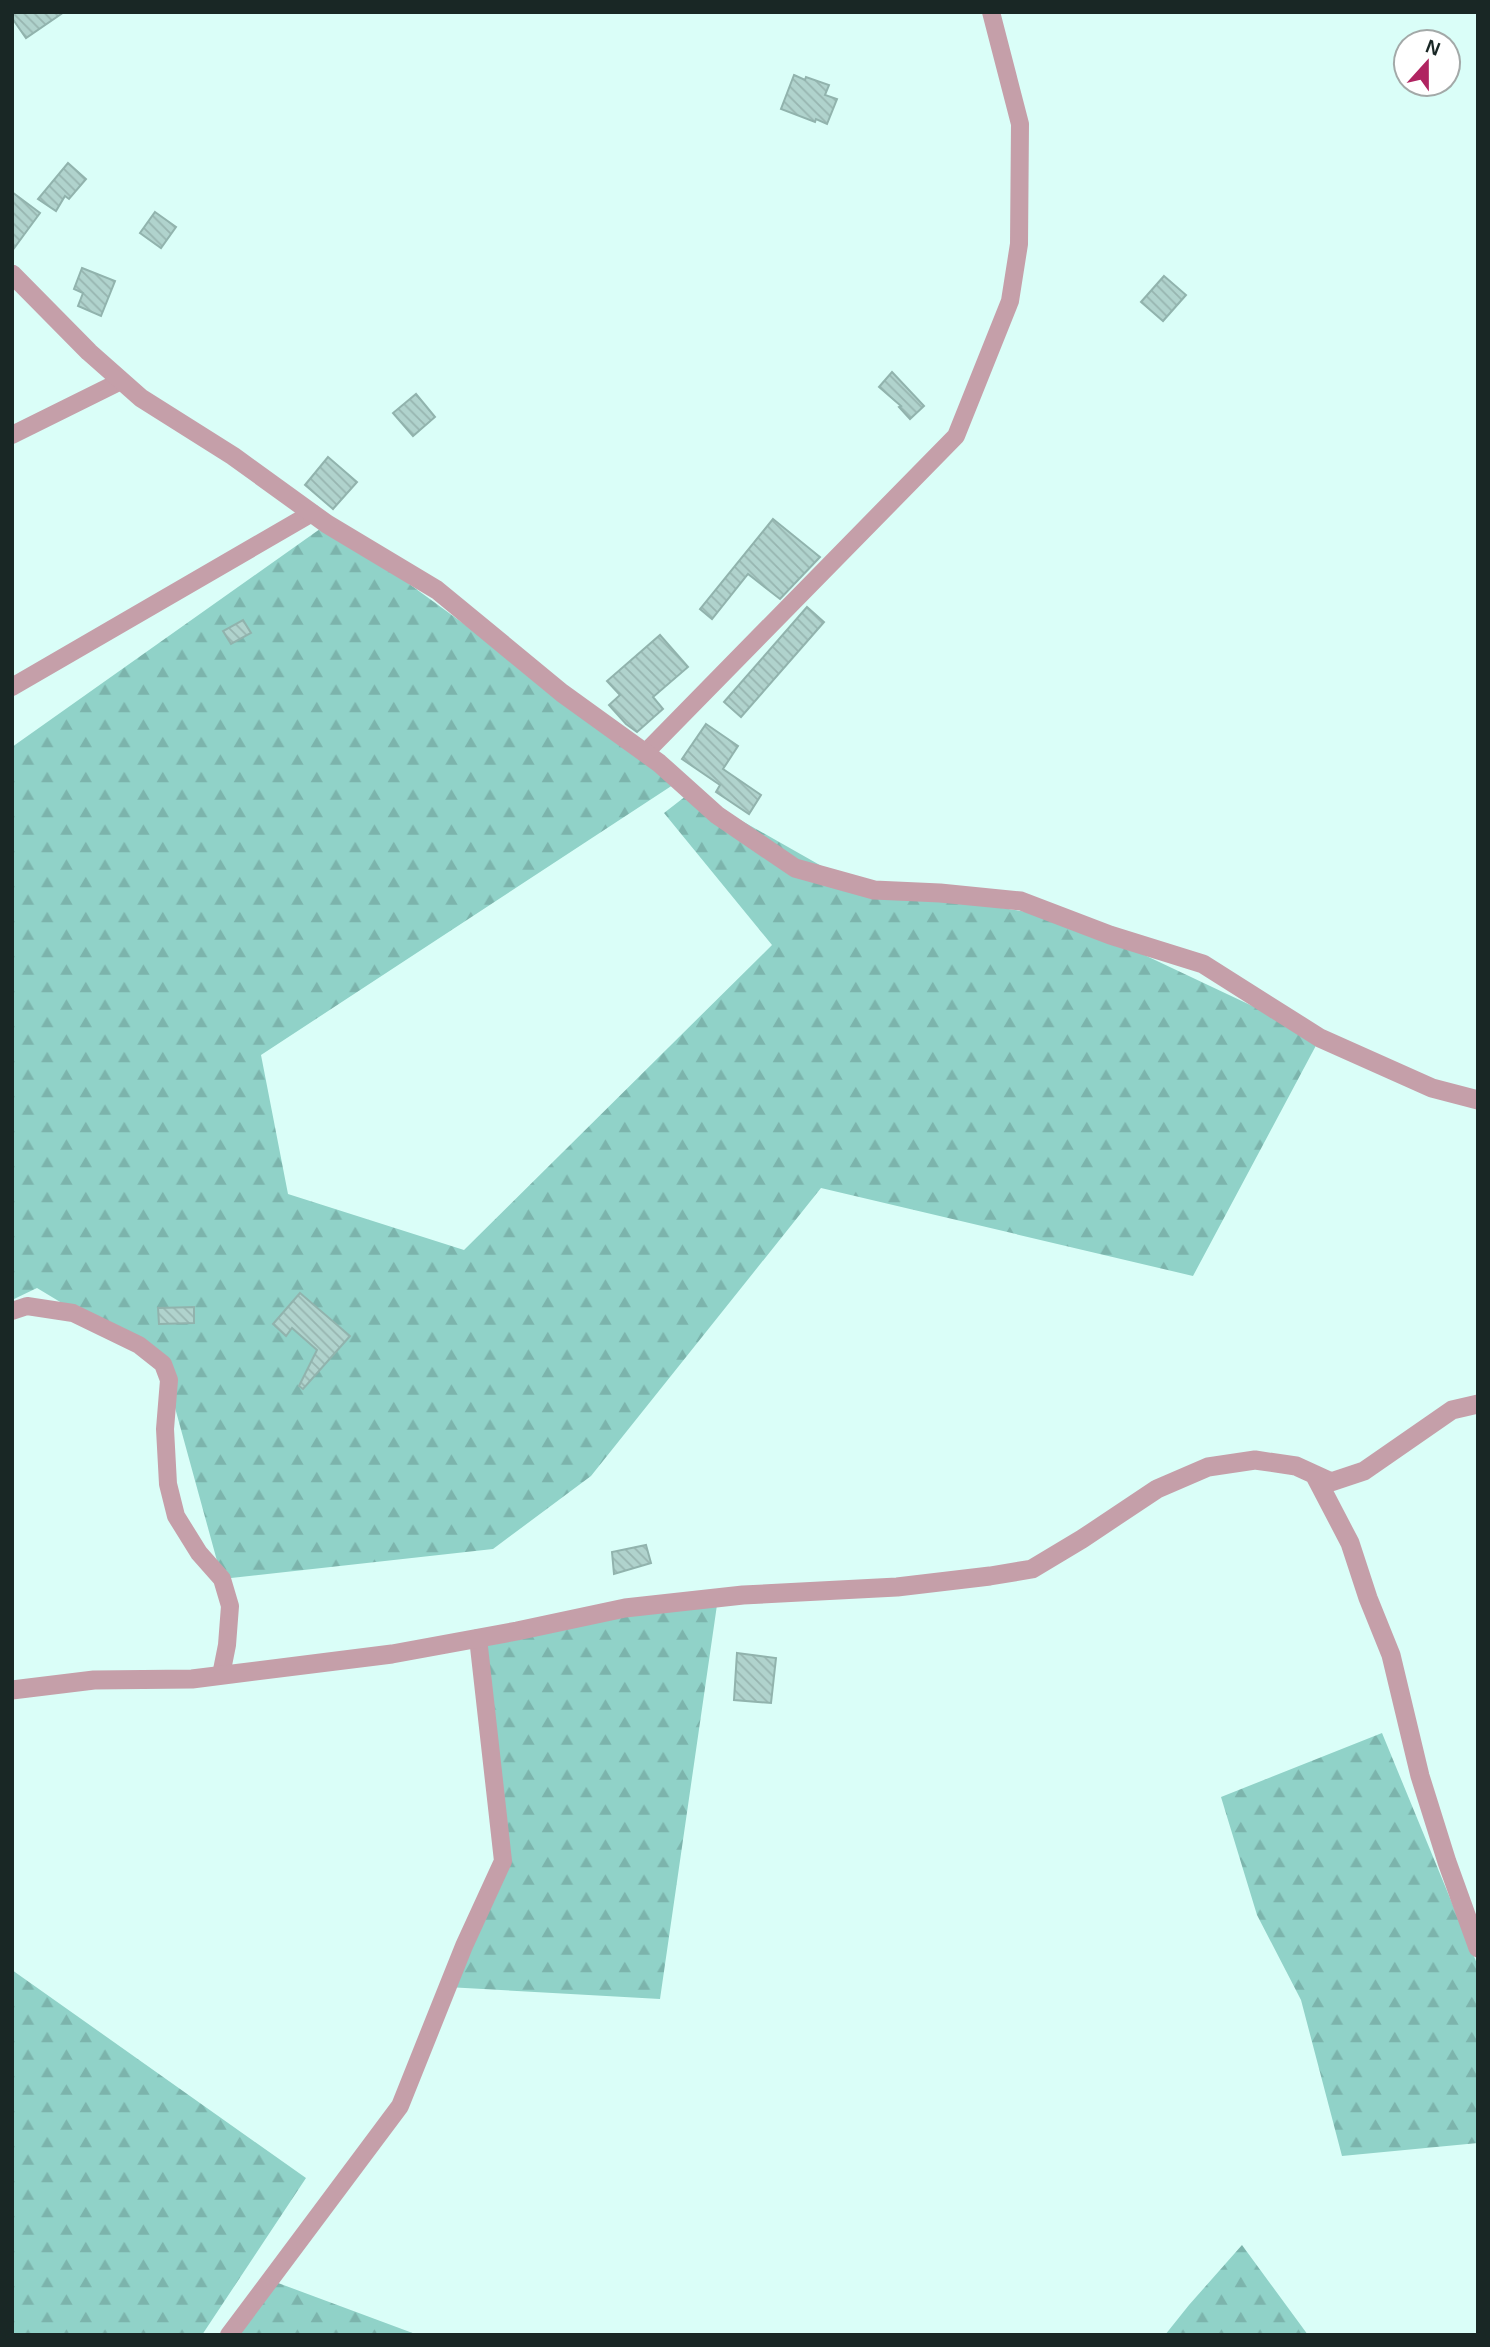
<svg xmlns="http://www.w3.org/2000/svg" width="1490" height="2347" font-family="Helvetica,sans-serif">
<style>
.forest{fill:url(#forest-firs)}
.building{fill:url(#building-back-hatch);stroke:#91b3ad;stroke-width:2}
.lines{fill:none;stroke-linecap:round;stroke-linejoin:round}
.minor{stroke:#c59fa9;stroke-width:18}
.tertiary{stroke:#c59fa9;stroke-width:19}
</style>
<defs>
<pattern id="forest-firs" width="22" height="20" patternUnits="userSpaceOnUse" patternTransform="scale(1.75)"><rect width="22" height="20" fill="#90d2c8"/><path d="M5 1l3.5 6h-7zM16 11l3.5 6h-7z" fill="#7cb4ac"/></pattern>
<pattern id="building-back-hatch" width="6" height="6" patternUnits="userSpaceOnUse" patternTransform="scale(1.75)"><rect width="6" height="6" fill="#b0d3cd"/><path d="M-1 5l2 2M0 0l6 6M5-1l2 2" fill="none" stroke="#97b5b0"/></pattern>
</defs>
<rect width="100%" height="100%" fill="#dafef8"/>
<path class="forest" d="M327 524 679 781 261 1055 288 1194 464 1250 772 945 664 813 691 792 855 885 1066 918 1320 1038 1193 1276 821 1188 591 1476 493 1549 222 1579 163 1364 37 1288 12 1300V747Z
M718 1598 660 1999 447 1987 503 1861 478 1638Z
M1382 1733 1478 1966V2143L1342 2156 1301 2000 1257 1915 1221 1797Z
M12 1970 306 2178 202 2335H12Z
M1242 2245 1308 2335H1165L1189 2305Z
M270 2280 418 2335H234Z"/>
<path class="building" d="M12 12H64L26 38 12 18Z
M794 75 805 80 806 77 829 85 825 95 837 99 827 124 816 119 815 122 781 109Z
M68 163 86 179 69 199 65 196 56 211 38 199Z
M12 192 40 213 12 251Z
M155 212 176 227 161 248 140 233Z
M82 268 115 281 101 316 78 306 83 293 74 289Z
M1164 276 1186 295 1163 321 1141 302Z
M892 372 924 406 910 419 899 407 901 406 879 387Z
M416 394 435 417 413 436 393 413Z
M328 457 357 482 333 509 305 485Z
M773 519 820 557 780 599 748 574 712 619 700 609Z
M807 607 824 622 741 717 724 702Z
M243 620 251 633 231 644 223 631Z
M660 635 688 667 653 697 663 709 637 732 626 724 609 705 620 695 607 681Z
M706 724 738 746 723 769 761 795 749 814 716 792 720 785 682 759Z
M300 1293 350 1336 303 1389 299 1386 317 1350 292 1328 286 1336 273 1324Z
M194 1307V1323L159 1324 158 1308Z
M646 1545 651 1563 614 1574 612 1552Z
M737 1653 776 1658 771 1703 734 1700Z"/>
<g class="lines">
<path class="minor" d="M12 435 121 381
M12 687 312 513
M645 753 956 436 1010 301 1019 244 1020 124 991 12
M12 1311 27 1306 73 1313 139 1345 163 1364 169 1380 165 1429 168 1484 176 1516 199 1553 222 1579 230 1606 227 1645 221 1675
M229 2335 400 2106 464 1946 503 1861 478 1638"/>
<path class="tertiary" d="M12 274 89 352 141 398 233 456 327 524 437 590 562 693 659 763 717 815 795 868 874 890 940 893 1021 901 1110 935 1203 964 1320 1038 1432 1088 1478 1100
M1314 1474 1350 1543 1368 1598 1391 1655 1420 1776 1447 1862 1478 1948
M12 1690 94 1680 192 1679 392 1654 517 1631 625 1608 743 1595 897 1587 990 1576 1032 1569 1082 1539 1157 1489 1208 1467 1255 1460 1296 1466 1331 1482 1364 1471 1452 1410 1478 1404"/>
</g>
<rect width="1490" height="2347" fill="none" stroke="#192725" stroke-width="28"/>
<g transform="translate(1427 63) rotate(21)"><circle r="33" fill="#ffffff" stroke="#a3a9a8" stroke-width="2"/>
<path d="M0-5L12 26L0 18L-12 26Z" fill="#b02461"/>
<text y="-10" font-size="19" font-weight="bold" text-anchor="middle" fill="#192725">N</text>
</g>
</svg>
